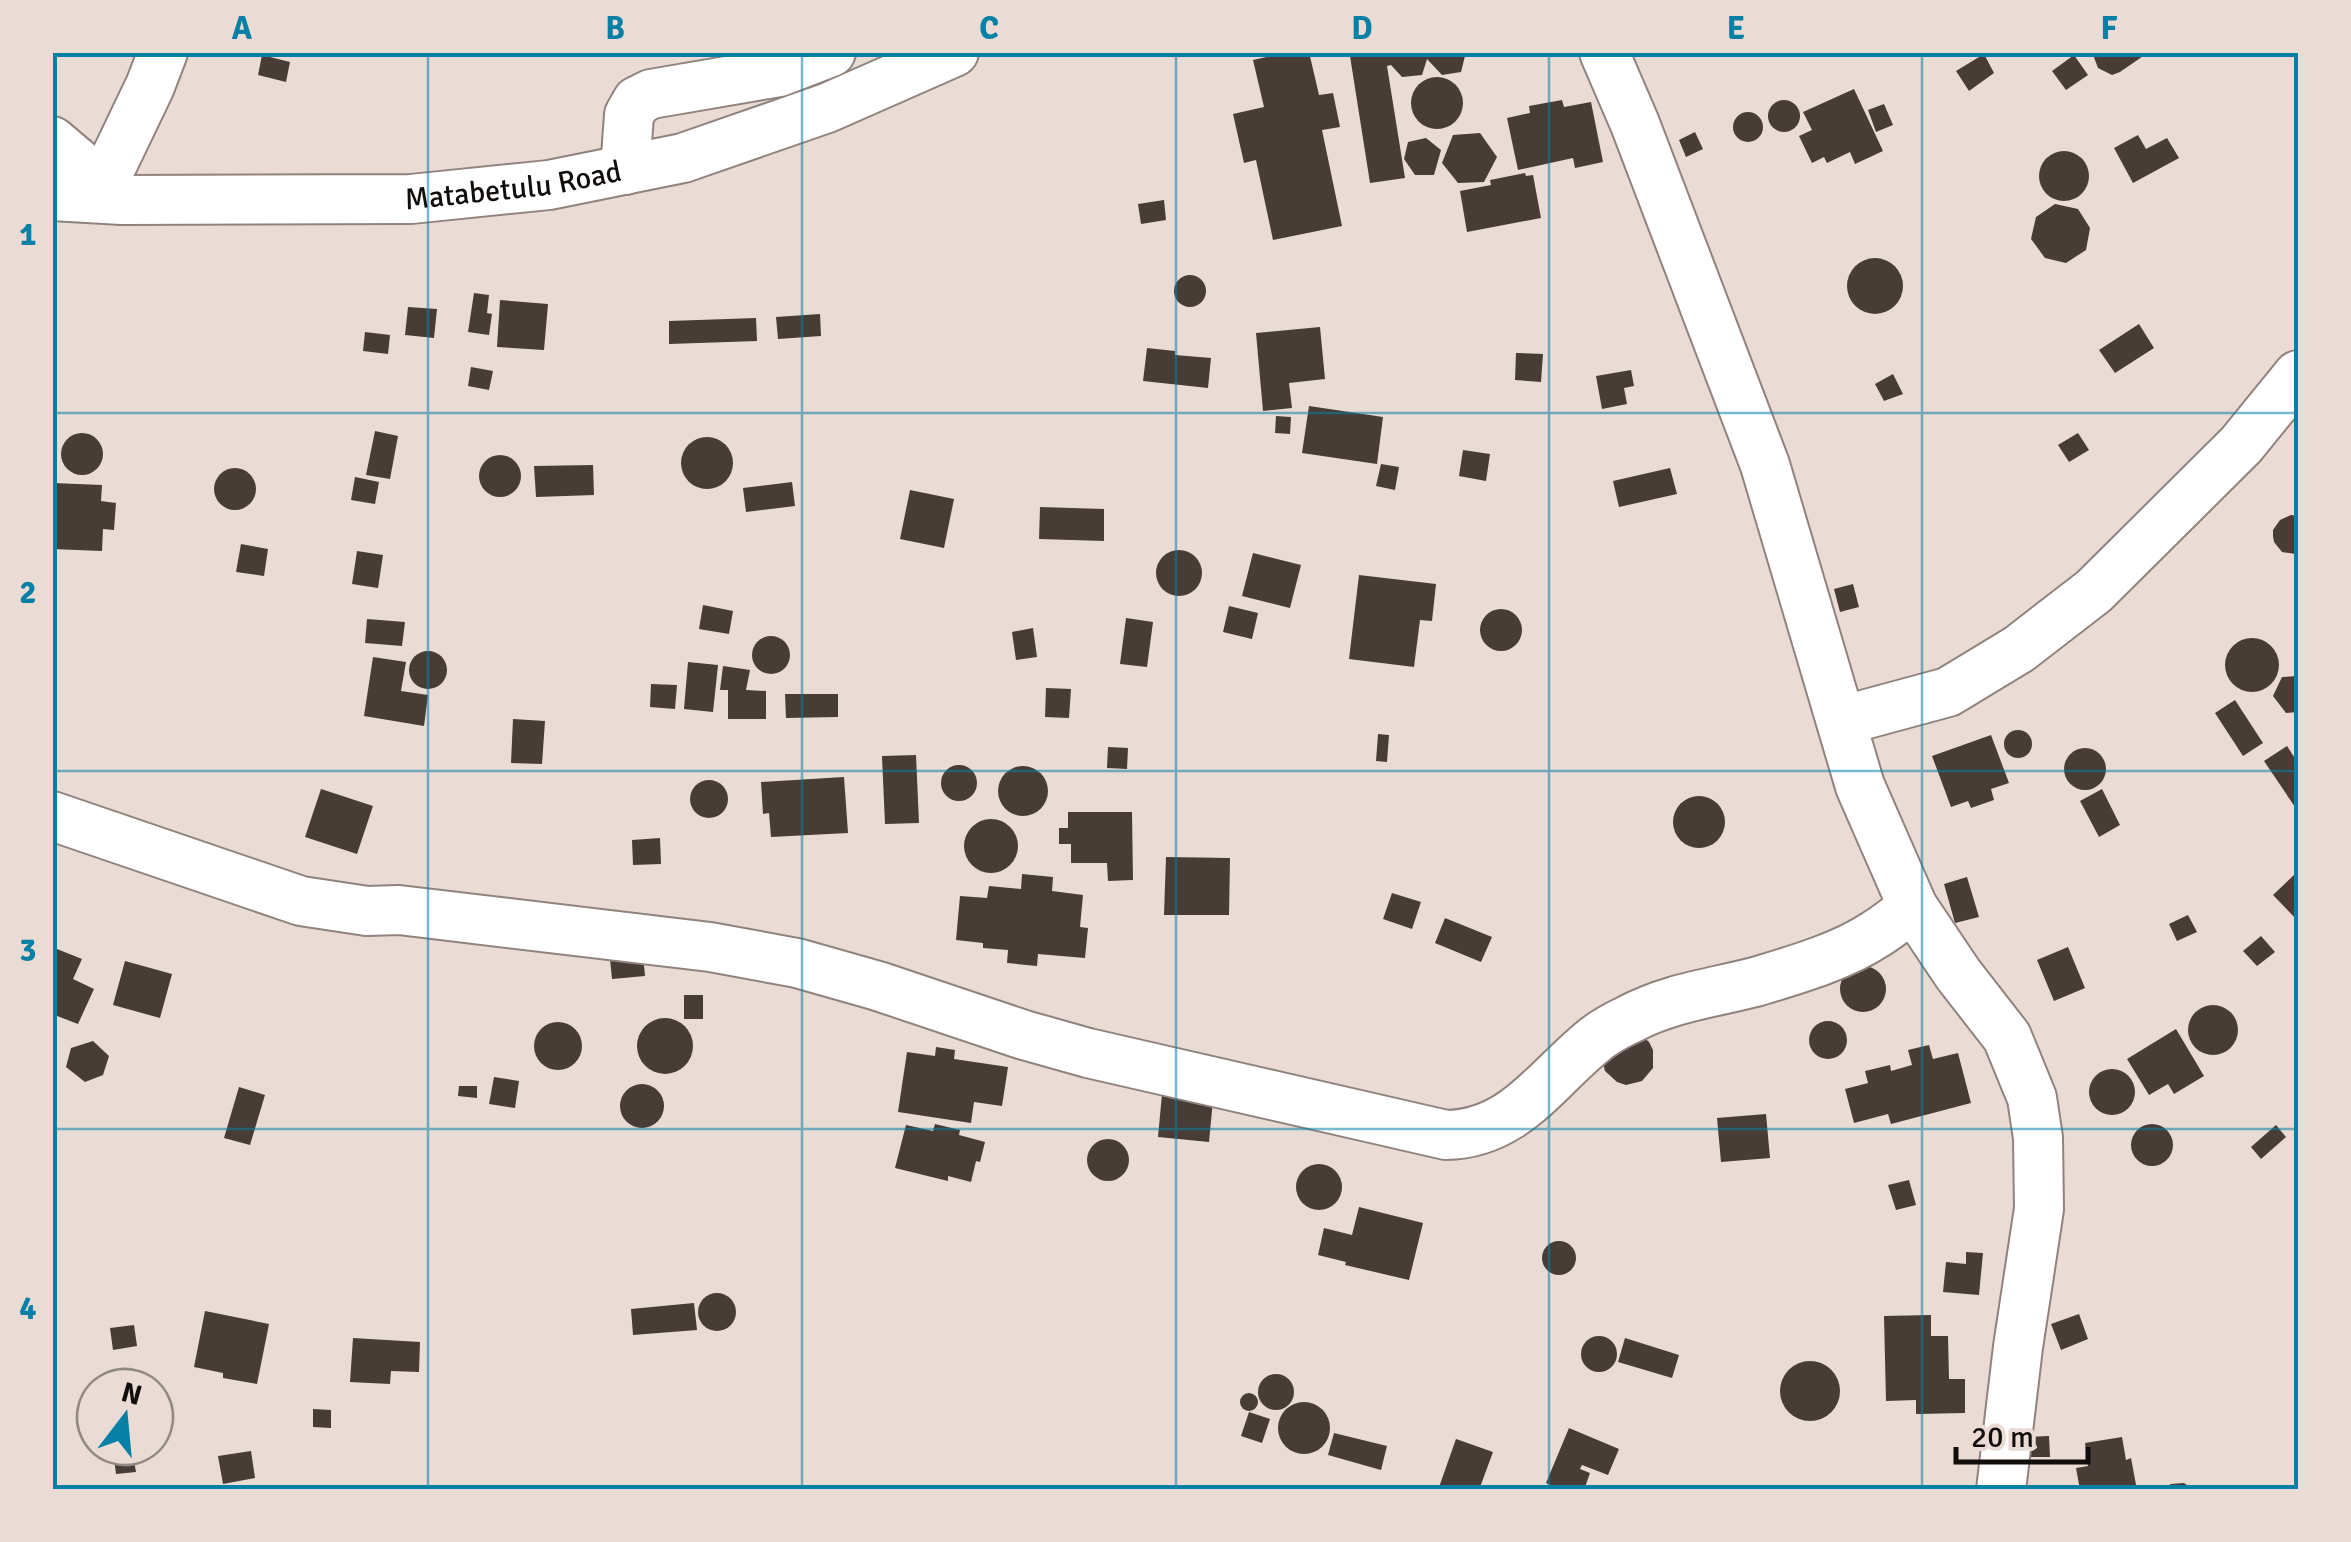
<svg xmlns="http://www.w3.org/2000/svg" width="2351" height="1542" font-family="Signika,sans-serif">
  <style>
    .building { fill: #473c36 }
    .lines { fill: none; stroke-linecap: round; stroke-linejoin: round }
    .street-casing { stroke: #90837d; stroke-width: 52 }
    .street { stroke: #fff; stroke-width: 48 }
    .grid { fill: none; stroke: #0780a6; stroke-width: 2.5; stroke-opacity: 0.55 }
    .labels { text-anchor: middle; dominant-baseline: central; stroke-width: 10; stroke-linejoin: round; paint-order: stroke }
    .street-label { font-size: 30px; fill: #110d0b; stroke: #eadcd5 }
    .neatline { fill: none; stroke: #0780a6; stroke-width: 4 }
    .grid-label { font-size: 32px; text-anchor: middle; font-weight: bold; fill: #0780a6 }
  </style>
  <rect width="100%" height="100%" fill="#eadcd5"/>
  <g class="building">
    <polygon points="1288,52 1309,52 1319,95 1333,93 1340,127 1322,130 1342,226 1273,240 1256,160 1244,163 1233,114 1264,107 1253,60"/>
    <polygon points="1365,52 1466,52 1461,72 1442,75 1427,59 1422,75 1402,77 1391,65 1387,66 1405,178 1370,183 1350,56"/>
    <polygon points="2092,52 2149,52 2120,72 2112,75 2098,68"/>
    <polygon points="1984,54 1994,73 1969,91 1956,71"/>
    <polygon points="262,55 290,62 286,82 258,75"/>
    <polygon points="2074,55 2088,75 2066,90 2052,71"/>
    <circle cx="1437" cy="103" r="26"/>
    <polygon points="1854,89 1883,151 1855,164 1850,152 1827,163 1824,157 1812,163 1799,136 1812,130 1803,112"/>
    <circle cx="1784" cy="116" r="16"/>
    <polygon points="1562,100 1564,107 1591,102 1603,162 1575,168 1573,158 1518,170 1507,118 1530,113 1529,106"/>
    <polygon points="1884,104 1893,125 1876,132 1868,110"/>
    <circle cx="1748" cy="127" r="15"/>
    <polygon points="1695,132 1703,149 1686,157 1679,140"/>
    <polygon points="1480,133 1497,157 1484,182 1458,183 1442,163 1453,135"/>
    <polygon points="2138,135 2146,149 2167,138 2179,158 2133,183 2114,148"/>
    <polygon points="1426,138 1441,150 1434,175 1415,175 1404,159 1408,142"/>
    <circle cx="2064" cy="176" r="25"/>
    <polygon points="1525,173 1526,176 1533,175 1541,218 1467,232 1460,191 1491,185 1490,180"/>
    <polygon points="1164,200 1166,220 1141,224 1138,204"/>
    <polygon points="2055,204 2078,209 2090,228 2086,250 2066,263 2045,258 2031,239 2036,217"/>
    <circle cx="1875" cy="286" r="28"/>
    <circle cx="1190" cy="291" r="16"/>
    <polygon points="474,293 489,295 487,313 492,314 489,335 468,332"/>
    <polygon points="500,300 548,304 544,350 497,347"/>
    <polygon points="408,307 437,309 434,338 405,335"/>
    <polygon points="820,314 821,336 778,339 776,317"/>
    <polygon points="756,318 757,341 669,344 669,321"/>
    <polygon points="2139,324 2154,348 2115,373 2099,350"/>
    <polygon points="1320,327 1325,379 1289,383 1292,408 1263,411 1256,333"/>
    <polygon points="365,332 390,335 388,354 363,351"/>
    <polygon points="1147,348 1175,351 1175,355 1211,358 1208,388 1143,381"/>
    <polygon points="1516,353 1543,354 1541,382 1515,380"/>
    <polygon points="471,367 493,371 489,390 468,386"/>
    <polygon points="1631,370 1634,386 1624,388 1627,404 1602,409 1596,376"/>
    <polygon points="1893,374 1903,394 1884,401 1875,384"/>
    <polygon points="1309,406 1383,417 1377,464 1302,453"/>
    <polygon points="1276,416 1291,417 1290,434 1275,433"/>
    <polygon points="375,431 398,436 390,479 366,475"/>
    <circle cx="82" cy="454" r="21"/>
    <polygon points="2078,433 2089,450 2069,462 2058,445"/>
    <circle cx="707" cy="463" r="26"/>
    <polygon points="1463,450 1490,454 1486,481 1459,476"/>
    <circle cx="500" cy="476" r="21"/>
    <polygon points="1381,464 1399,467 1395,490 1376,486"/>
    <polygon points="593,465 594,495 536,497 534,466"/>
    <circle cx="235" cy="489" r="21"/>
    <polygon points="1670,468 1677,494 1619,507 1613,481"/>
    <polygon points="355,477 379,482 375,504 351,500"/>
    <polygon points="792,482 795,506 746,512 743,488"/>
    <polygon points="53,483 102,485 101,501 116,503 114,530 103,529 102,551 52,549"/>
    <polygon points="910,490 954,499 944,548 900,539"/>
    <polygon points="1040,507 1104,509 1104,541 1039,539"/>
    <polygon points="2291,515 2298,516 2298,553 2295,554 2282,552 2274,542 2273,536 2273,530 2280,520"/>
    <polygon points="241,544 268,549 264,576 236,572"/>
    <circle cx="1179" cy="573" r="23"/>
    <polygon points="357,551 383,555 378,588 352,584"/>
    <polygon points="1253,553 1301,565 1290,608 1242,596"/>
    <polygon points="1359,575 1436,584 1432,621 1420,620 1414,667 1349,659"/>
    <polygon points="1853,584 1859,607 1840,612 1834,589"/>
    <polygon points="703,605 733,611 729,634 699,629"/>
    <polygon points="1229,606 1258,613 1252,639 1223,632"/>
    <circle cx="1501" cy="630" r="21"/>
    <polygon points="1126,618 1153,622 1147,667 1120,664"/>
    <polygon points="367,619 405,622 402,646 365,643"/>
    <polygon points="1033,628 1037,657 1016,660 1012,632"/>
    <circle cx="771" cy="655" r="19"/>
    <circle cx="2252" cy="665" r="27"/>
    <circle cx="428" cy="670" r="19"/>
    <polygon points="373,657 406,662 401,691 428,695 424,726 364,716"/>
    <polygon points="688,662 718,665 713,712 684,709"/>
    <polygon points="723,666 750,670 746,690 766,691 766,719 728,719 728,690 720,690"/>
    <polygon points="2298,676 2298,712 2286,713 2273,696 2282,677"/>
    <polygon points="651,684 677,685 675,709 650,707"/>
    <polygon points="1046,688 1071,689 1069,718 1045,717"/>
    <polygon points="785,694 838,694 838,717 786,718"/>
    <polygon points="2235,700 2263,743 2243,756 2215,713"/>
    <polygon points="513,719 545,721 542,764 511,763"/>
    <circle cx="2018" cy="744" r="14"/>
    <polygon points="1378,734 1389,735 1387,762 1376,761"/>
    <polygon points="1991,735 2009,783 1991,789 1994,800 1971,808 1968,801 1951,807 1932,756"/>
    <polygon points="2287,746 2298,763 2298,805 2295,807 2264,761"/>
    <polygon points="1108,747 1128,748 1127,769 1107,768"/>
    <circle cx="2085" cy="769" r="21"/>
    <polygon points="916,755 919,823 885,824 882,756"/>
    <circle cx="959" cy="783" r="18"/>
    <circle cx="1023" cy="791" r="25"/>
    <polygon points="844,777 848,833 771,837 769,813 763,814 761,782"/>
    <circle cx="709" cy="799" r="19"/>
    <polygon points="321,789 373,806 357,854 305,837"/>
    <polygon points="2102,789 2120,825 2099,837 2080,801"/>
    <circle cx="1699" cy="822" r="26"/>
    <polygon points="1068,812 1132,812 1133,880 1108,881 1107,863 1071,863 1071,844 1059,844 1059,828 1068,828"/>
    <circle cx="991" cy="846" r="27"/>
    <polygon points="660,838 661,864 633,865 632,840"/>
    <polygon points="1166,857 1230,858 1229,915 1164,915"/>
    <polygon points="1022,874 1053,877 1052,891 1083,895 1080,927 1088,928 1085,958 1038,954 1037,966 1007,963 1008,950 983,948 983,943 956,940 960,896 987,898 989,886 1021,889"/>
    <polygon points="2294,875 2298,880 2298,921 2273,895"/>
    <polygon points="1967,877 1979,917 1955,923 1944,884"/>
    <polygon points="1392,893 1421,902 1412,929 1383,919"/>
    <polygon points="2188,915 2197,932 2177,941 2169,924"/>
    <polygon points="1445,918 1492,937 1481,962 1435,943"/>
    <polygon points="2261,936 2275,952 2257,966 2243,951"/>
    <polygon points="642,944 645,976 612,979 609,948"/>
    <polygon points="52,947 82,959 73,979 94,989 78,1024 52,1014"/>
    <polygon points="2068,947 2085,988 2054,1001 2037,960"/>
    <polygon points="125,961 172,974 160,1018 113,1005"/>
    <circle cx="1863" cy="989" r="23"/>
    <rect x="684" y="995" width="19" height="24"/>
    <circle cx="2213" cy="1030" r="25"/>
    <circle cx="665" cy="1046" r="28"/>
    <circle cx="1828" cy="1040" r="19"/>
    <circle cx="558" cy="1046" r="24"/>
    <polygon points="2176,1029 2204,1076 2174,1094 2168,1084 2149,1095 2127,1059"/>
    <polygon points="1617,1035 1642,1036 1649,1042 1653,1050 1653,1068 1642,1081 1626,1085 1617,1082 1605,1071 1603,1063"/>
    <polygon points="93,1041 109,1056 103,1075 85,1082 66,1067 71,1048"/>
    <polygon points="1929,1045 1933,1059 1958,1053 1971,1103 1891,1124 1888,1114 1854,1123 1845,1089 1868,1083 1865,1071 1890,1065 1891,1071 1912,1065 1908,1050"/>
    <polygon points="936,1047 955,1050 954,1059 1008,1067 1002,1106 974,1102 971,1123 898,1112 907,1052 935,1056"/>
    <circle cx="2112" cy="1092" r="23"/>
    <polygon points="494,1077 519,1081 515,1108 489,1104"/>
    <circle cx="642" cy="1106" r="22"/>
    <polygon points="459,1086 477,1086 477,1098 458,1096"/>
    <polygon points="239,1087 265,1095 250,1145 224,1138"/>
    <polygon points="1162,1094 1213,1100 1209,1142 1158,1137"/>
    <polygon points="1766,1114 1770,1158 1721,1162 1717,1118"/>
    <circle cx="2152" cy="1145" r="21"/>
    <polygon points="935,1124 960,1130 959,1135 985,1142 980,1162 976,1161 971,1182 948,1176 948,1181 895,1168 906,1125 933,1131"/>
    <polygon points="2276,1125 2286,1137 2261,1159 2251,1147"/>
    <circle cx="1108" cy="1160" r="21"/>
    <circle cx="1319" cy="1187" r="23"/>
    <polygon points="1909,1180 1916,1205 1896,1210 1888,1185"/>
    <polygon points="1359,1207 1423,1223 1409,1280 1345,1265 1346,1262 1318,1255 1324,1228 1352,1235"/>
    <circle cx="1559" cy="1258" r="17"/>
    <polygon points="1966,1252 1983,1253 1979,1295 1943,1292 1946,1262 1966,1264"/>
    <circle cx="717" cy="1312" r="19"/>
    <polygon points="694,1303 697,1330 633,1335 631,1309"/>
    <polygon points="205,1311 269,1324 257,1384 223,1378 223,1373 194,1367"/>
    <polygon points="2079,1314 2088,1339 2061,1350 2051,1324"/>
    <polygon points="1931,1315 1931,1336 1948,1336 1949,1379 1965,1379 1965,1413 1916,1414 1916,1400 1886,1401 1884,1316"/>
    <polygon points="134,1325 137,1346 113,1350 110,1328"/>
    <circle cx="1599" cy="1354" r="18"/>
    <polygon points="353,1338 420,1342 419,1372 391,1371 390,1384 350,1382"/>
    <polygon points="1625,1338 1679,1355 1672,1378 1618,1362"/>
    <circle cx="1810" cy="1391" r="30"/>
    <circle cx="1276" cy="1392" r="18"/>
    <circle cx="1249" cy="1402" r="9"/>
    <circle cx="1304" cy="1428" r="26"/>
    <polygon points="313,1409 331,1410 331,1428 313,1427"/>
    <polygon points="1249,1412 1270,1419 1262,1443 1241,1436"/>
    <polygon points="1569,1428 1619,1449 1608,1475 1582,1465 1580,1469 1590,1473 1584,1490 1561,1490 1546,1483"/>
    <polygon points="1334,1433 1387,1446 1381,1470 1328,1455"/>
    <polygon points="2049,1436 2050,1457 2023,1457 2023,1437"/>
    <polygon points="2122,1437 2126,1460 2131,1458 2137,1490 2080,1490 2076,1468 2088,1466 2085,1443"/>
    <polygon points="1456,1439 1493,1452 1479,1490 1438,1490"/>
    <polygon points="251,1451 255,1478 223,1484 218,1456"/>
    <polygon points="133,1455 136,1472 116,1474 114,1458"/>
    <polygon points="2184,1483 2194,1490 2159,1490 2171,1484"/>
  </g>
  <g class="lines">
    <g class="street-casing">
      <g id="street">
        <polyline points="1604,52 1635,124 1765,465 1860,786 1913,907 1958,974 2007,1037 2032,1098 2038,1138 2039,1209 2018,1347 2001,1490"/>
        <polyline points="52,141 122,200"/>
        <polyline points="625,170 629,115 637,101 651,94 779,72 831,52"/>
        <polyline points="103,184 150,86 163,52"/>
        <path id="s1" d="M52,196L122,200L411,199L549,185L683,158L827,108L954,52"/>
        <polyline points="1841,721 1948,692 2019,649 2094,591 2241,445 2298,375"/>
        <path d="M52,816L301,901L367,911L399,910L710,947L797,963L878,986L1024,1035L1088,1053L1446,1135C1513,1134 1544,1082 1591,1043C1602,1033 1617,1025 1630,1019C1669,998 1712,993 1755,982C1795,970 1841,957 1876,934C1889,926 1901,916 1913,907"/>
      </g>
    </g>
    <use href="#street" class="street"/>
  </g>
  <path class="grid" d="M428,52V1490M802,52V1490M1176,52V1490M1549,52V1490M1922,52V1490M52,413H2298M52,771H2298M52,1129H2298"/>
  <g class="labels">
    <g class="street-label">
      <text stroke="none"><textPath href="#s1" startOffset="462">Matabetulu Road</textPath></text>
    </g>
  </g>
  <rect width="2351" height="1542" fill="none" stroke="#eadcd5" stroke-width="110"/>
  <g transform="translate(125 1417) rotate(16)"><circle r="48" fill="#eadcd5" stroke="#938984" stroke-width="2.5"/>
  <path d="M0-8L18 38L0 25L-18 38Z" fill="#0780a6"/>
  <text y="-15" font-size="28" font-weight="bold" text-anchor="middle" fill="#110d0b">N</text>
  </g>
  <path d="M1956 1447v15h132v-15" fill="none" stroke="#110d0b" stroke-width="5"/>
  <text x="1971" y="1447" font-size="30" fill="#110d0b" stroke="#eadcd5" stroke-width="8" paint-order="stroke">20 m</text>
  <rect x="55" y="55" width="2241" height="1432" class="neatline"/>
  <g class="grid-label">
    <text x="242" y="39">A</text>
    <text x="615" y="39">B</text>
    <text x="989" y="39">C</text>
    <text x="1362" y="39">D</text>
    <text x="1736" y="39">E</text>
    <text x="2109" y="39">F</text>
    <text x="28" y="245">1</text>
    <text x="28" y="603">2</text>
    <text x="28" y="961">3</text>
    <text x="28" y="1319">4</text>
  </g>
</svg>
